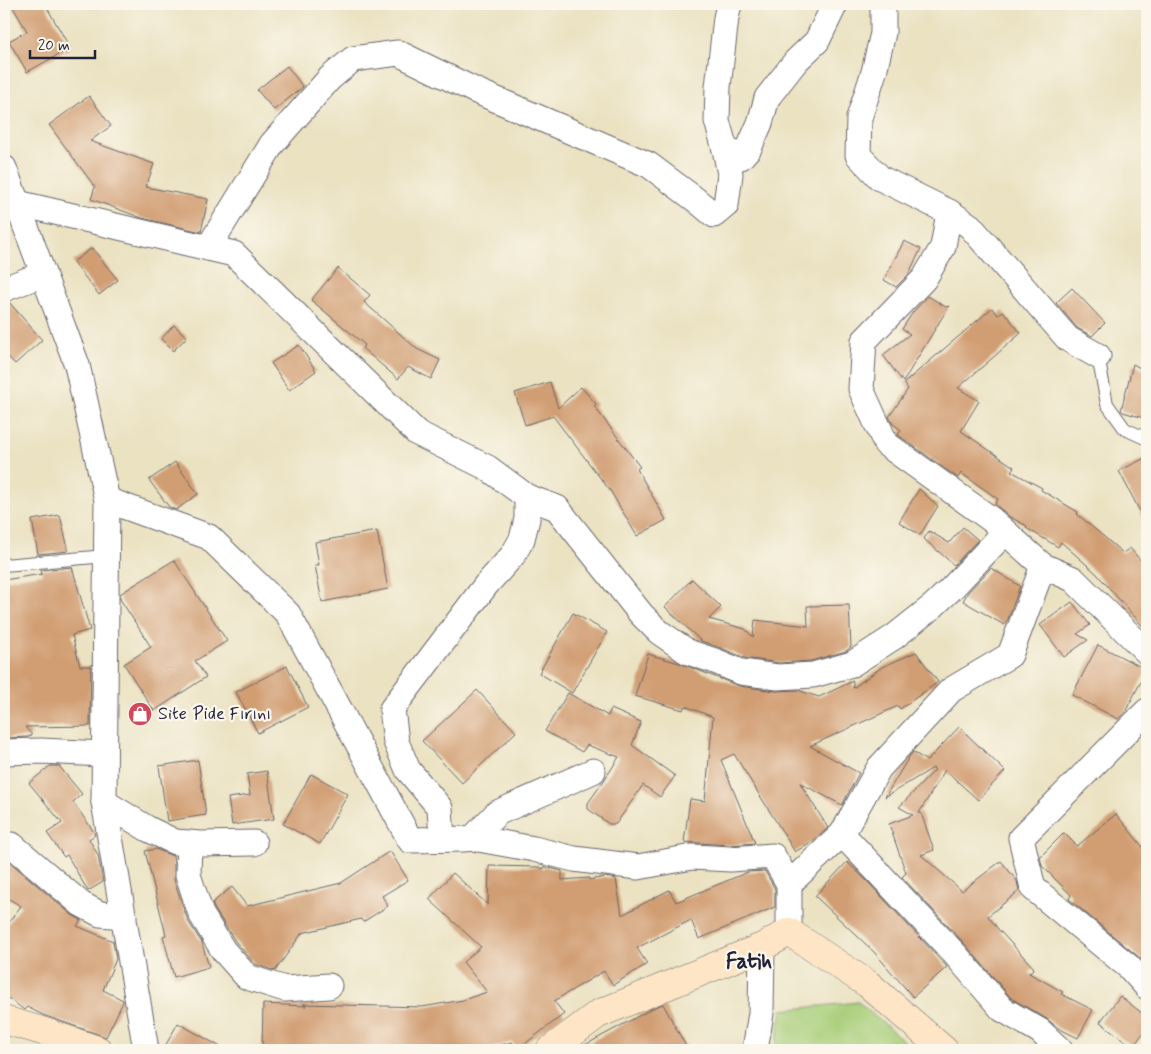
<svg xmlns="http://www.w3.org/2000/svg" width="1151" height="1054" font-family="Mynerve,sans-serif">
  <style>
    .green { fill: #a8ce79; stroke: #65785a }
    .building { fill: #d19e73 }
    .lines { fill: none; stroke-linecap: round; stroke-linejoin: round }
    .service-casing { stroke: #68656a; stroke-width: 14 }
    .minor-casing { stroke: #68656a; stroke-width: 27 }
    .secondary-casing { stroke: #68656a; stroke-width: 29 }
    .service { stroke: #fff; stroke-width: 12 }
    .minor { stroke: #fff; stroke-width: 25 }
    .secondary { stroke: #fde5c5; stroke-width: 28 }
    .labels { text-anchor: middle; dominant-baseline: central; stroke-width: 4.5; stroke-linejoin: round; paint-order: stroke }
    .poi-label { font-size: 18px; fill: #22223b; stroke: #fbf7ec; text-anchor: start }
    .district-label { font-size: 22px; font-weight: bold; fill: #22223b; stroke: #fbf7ec }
  </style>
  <rect width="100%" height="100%" fill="#fbf7ec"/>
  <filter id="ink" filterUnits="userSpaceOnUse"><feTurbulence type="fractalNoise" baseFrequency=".02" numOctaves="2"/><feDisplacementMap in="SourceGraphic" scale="10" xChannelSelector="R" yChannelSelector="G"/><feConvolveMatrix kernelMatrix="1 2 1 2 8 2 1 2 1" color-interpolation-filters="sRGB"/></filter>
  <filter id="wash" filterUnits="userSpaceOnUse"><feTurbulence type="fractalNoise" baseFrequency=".0096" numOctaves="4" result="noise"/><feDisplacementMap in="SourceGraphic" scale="20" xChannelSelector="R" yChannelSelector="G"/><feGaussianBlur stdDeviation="1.12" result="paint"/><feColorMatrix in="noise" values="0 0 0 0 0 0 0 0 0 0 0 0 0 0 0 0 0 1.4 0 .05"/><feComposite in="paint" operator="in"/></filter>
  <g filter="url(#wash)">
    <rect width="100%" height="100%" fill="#ebe2c2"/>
    <polygon class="green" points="858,1002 915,1050 775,1050 782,1010"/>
    <g id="blocks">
      <g class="building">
        <polygon points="11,4 45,4 70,48 27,72 9,41 27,31"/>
        <polygon points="287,66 303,87 274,110 257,90"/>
        <polygon points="89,96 111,126 90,141 154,164 146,187 208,199 201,232 142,218 91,199 95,187 49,125"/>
        <polygon points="904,241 921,249 908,275 896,287 884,280"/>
        <polygon points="92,248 118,280 99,295 73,262"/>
        <polygon points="338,268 370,295 364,302 417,349 440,360 431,379 408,367 398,379 362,348 365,345 311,300"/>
        <polygon points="1072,288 1105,323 1092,336 1077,328 1056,303"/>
        <polygon points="928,296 946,307 949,306 903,382 883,355 910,334 902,329 913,312"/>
        <polygon points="9,302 42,340 15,364 4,352 4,303"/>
        <polygon points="992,308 998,315 1003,311 1021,333 958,388 979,401 961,431 1014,467 1011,471 1042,488 1041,490 1078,512 1077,514 1123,553 1130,548 1147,568 1147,631 1096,573 1061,542 1058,547 1026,528 1027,526 1010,517 995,504 998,499 961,473 958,478 898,435 901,430 893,424 889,417 908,389 904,383"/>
        <polygon points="174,325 187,337 173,351 161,339"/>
        <polygon points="299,345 316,371 289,390 271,363"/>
        <polygon points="1133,364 1147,372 1147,419 1123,412 1121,410"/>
        <polygon points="550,382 558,408 581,387 596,404 594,406 640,467 637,469 666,520 637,536 611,492 553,416 525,425 515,393"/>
        <polygon points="1147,457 1147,525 1119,471"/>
        <polygon points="175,462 198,494 176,510 169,507 149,480"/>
        <polygon points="919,489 938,506 920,535 899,522"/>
        <polygon points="60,515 68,548 67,548 68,551 38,554 32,520"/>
        <polygon points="963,527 978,540 954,565 924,539 929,531 949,543"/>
        <polygon points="377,531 388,589 322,602 315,565 319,565 315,542"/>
        <polygon points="174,560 227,641 195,661 206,677 154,711 124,664 151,647 120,599 120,594"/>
        <polygon points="72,567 90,630 72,635 80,666 91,666 90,726 25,727 32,735 28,737 5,738 4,734 4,580 42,574 41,570"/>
        <polygon points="991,568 1020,586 1008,619 1004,625 963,601 968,592"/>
        <polygon points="692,579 721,607 709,619 745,629 753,637 755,620 808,626 807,606 849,605 851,647 846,651 811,661 779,663 745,658 721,648 701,641 665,607"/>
        <polygon points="1072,602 1090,625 1077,634 1088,640 1064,657 1040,625"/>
        <polygon points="573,613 607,632 572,693 539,673"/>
        <polygon points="1098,645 1147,670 1124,714 1118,719 1072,695"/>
        <polygon points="916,652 938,682 900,709 898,706 810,746 859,773 842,805 800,783 828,828 814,840 795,852 734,754 721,760 755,843 730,845 684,842 690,799 705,801 713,717 685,706 683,710 635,696 648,654 679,663 739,686 776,691 797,690 819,697 853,681 853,688 882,667"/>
        <polygon points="287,666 308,707 258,733 236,692"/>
        <polygon points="477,690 516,732 462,783 422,741"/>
        <polygon points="568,693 608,716 611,709 641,722 632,745 675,776 660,797 643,785 616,824 609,824 588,809 588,803 605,779 619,757 587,745 582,752 545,731"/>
        <polygon points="959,727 1005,771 978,800 945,770 919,813 921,813 934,850 921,855 962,891 1001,861 1017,881 1019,891 988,916 998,929 1034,968 1029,973 1063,992 1061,994 1093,1010 1078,1038 1058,1028 1047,1019 1011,998 964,943 902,877 906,873 889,824 913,815 899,807 935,770 933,768 885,797 909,757 913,752 927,761"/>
        <polygon points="198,760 206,815 167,821 159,766"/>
        <polygon points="50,766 59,766 82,794 73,802 94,832 95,835 89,839 98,855 103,882 88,891 67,855 64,857 47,833 62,823 29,783"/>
        <polygon points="267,771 274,819 232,825 228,798 250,795 247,774"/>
        <polygon points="311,774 348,794 320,844 283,824"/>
        <polygon points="1116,814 1147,852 1147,964 1069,899 1071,895 1042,866 1040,857 1064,833 1077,846"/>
        <polygon points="156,849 173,856 174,862 174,880 188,921 202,943 209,967 174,977 163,936 166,935 145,851"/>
        <polygon points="390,851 408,880 382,896 388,906 363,922 361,919 302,933 275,971 255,964 235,941 214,908 212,903 232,887 247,906 341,883"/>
        <polygon points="4,857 72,915 81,920 77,926 113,941 116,959 103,990 123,1000 123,1002 106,1037 43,1015 27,1007 24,1010 23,1009 4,995 4,929 21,906 4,896"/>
        <polygon points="847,862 867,881 947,967 913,997 874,952 815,896"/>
        <polygon points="489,866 539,867 543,869 544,867 546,867 562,871 562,880 589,878 589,880 605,877 616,879 622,915 669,890 676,902 748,872 765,871 775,889 775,907 699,939 691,920 637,948 647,964 613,985 604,971 554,1001 564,1014 518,1049 512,1042 484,1050 262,1050 263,1004 306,1006 303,1004 422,1007 463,1000 487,992 463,962 481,947 429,899 453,873 488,905"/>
        <polygon points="1120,996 1147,1017 1147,1028 1133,1047 1100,1022"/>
        <polygon points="663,1004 688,1050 576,1050 655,1007"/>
        <polygon points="178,1023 226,1050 163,1050"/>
      </g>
    </g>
  </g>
  <g filter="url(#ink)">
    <use href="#blocks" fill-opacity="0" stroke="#68656a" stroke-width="1"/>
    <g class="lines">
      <g class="service-casing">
        <g id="service">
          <polyline points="1098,356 1107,404 1125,429 1147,439"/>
          <polyline points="4,565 106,556"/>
        </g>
      </g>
      <g class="minor-casing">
        <g id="minor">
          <polyline points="729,4 726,18 718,87 717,121 725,149 741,157 749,148 760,123 767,98 796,61 817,41 835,4"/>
          <polyline points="883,4 883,33 874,72 859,118 858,155 880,178 949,212"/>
          <polyline points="4,168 77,365 107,500 104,802 146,1050"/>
          <polyline points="17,203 234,254 417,433 488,468 527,497 527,519 522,539 513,555 486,585 392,709 396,742 408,770 440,808 442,839"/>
          <polyline points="208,248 272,144 330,78 353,59 398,53 474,90 649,165 696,200 714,215 726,205 730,174 725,149"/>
          <polyline points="4,289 43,274"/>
          <polyline points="1098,356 1068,339 970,226 949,212 943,247 924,279 864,341 861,389 886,444 992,520 1043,566 1073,579 1147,652"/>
          <polyline points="527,497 557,508 641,614 659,632 688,652 715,661 741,672 778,677 813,675 852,664 894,637 933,606 951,589 1005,532"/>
          <polyline points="107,500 209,537 288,614 410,840 463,839 473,838 534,849 574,859 638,867 692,857 730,859 773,856 789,884 789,932"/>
          <polyline points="1147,711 1021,838 1033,888 1129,967 1147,987"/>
          <polyline points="4,752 41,751 104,754"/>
          <polyline points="104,802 148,829 175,842 201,844 254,843"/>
          <polyline points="842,834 954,953 1002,1009 1040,1031 1060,1050"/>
          <polyline points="473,838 497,813 593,771"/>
          <polyline points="189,843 188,875 201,914 223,950 247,977 285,989 329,986"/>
          <polyline points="12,845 81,904 100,914 124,916"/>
          <polyline points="789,884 842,834 879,768 951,690 1010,655 1043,566"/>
          <polyline points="755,1050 761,1013 762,947"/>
        </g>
      </g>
      <g class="secondary-casing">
        <g id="secondary">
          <polyline points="4,1020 39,1030 98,1050"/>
          <polyline points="550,1050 598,1014 762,947 789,932 868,984 944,1050"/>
        </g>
      </g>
      <use href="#service" class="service"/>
      <use href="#minor" class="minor"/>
      <use href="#secondary" class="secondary"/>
    </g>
  </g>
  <defs>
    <g id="shop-disc" transform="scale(1.25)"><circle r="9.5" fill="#d1495b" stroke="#fbf7ec"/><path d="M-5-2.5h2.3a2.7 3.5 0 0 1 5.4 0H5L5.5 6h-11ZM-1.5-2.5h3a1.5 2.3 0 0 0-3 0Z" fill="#fff"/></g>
  </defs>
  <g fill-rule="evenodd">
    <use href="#shop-disc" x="140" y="714"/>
  </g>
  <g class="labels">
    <g class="poi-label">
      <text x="158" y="714">Site Pide Fırını</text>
    </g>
    <g class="district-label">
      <text x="749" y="962">Fatih</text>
    </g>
  </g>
  <rect width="1151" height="1054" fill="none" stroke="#fbf7ec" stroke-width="20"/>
  <path d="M30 50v8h65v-8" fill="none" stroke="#22223b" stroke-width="2.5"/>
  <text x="38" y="50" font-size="15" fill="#22223b" stroke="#fbf7ec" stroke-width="4" paint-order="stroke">20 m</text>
</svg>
